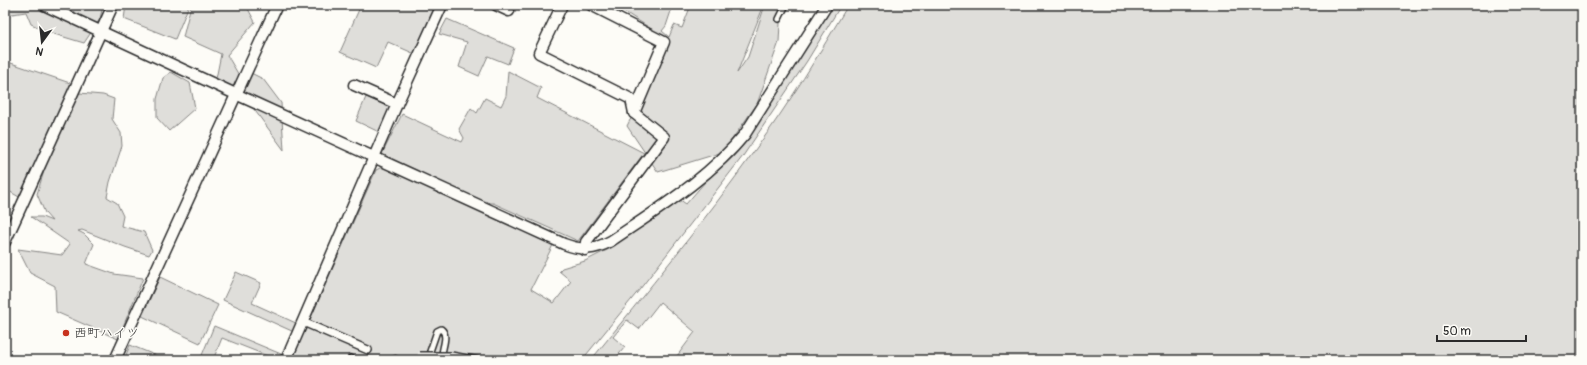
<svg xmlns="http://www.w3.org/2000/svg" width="1587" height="365" font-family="Pangolin,'Klee One',sans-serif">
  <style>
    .green { fill: #dfdeda; stroke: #858482 }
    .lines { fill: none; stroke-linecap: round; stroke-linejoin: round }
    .service-casing { stroke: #2b2b2b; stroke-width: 8 }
    .pedestrian-casing { stroke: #2b2b2b; stroke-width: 10 }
    .minor-casing { stroke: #2b2b2b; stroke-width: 13 }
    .service { stroke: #fdfcf7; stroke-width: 5 }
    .pedestrian { stroke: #fdfcf7; stroke-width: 7 }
    .minor { stroke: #fdfcf7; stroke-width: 10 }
    .service-bridge-casing { stroke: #2b2b2b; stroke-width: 8; stroke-linecap: butt }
    .service-bridge { stroke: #fdfcf7; stroke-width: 5 }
    .poi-dot { fill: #c8321e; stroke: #fdfcf7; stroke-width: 1.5 }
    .labels { text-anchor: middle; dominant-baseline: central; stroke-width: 3; stroke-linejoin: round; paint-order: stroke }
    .poi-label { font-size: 13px; fill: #2b2b2b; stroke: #fdfcf7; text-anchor: start }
  </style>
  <rect width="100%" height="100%" fill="#fdfcf7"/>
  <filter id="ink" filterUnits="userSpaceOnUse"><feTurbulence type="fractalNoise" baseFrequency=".025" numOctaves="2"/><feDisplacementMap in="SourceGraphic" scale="8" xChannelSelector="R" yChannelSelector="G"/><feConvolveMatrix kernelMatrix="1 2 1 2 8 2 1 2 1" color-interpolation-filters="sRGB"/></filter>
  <g filter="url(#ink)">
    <g class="green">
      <polygon points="5,5 103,5 100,19 84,43 54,34 31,24 26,12 5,15"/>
      <polygon points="126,5 189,5 175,39 124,19"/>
      <polygon points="191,5 246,5 255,22 227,55 240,77 233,88 216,79 221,54 183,37"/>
      <polygon points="361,5 437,5 415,54 388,42 376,68 340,52"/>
      <polygon points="605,5 662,5 671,11 666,26 662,31 669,37 674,25 682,28 691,5 764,5 737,73 748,57 765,5 781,5 779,42 757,104 723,152 658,172 627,126 630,120 641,109 654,79 661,56 656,32 628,14"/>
      <polygon points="833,5 841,5 807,61 743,156 640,289 582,360 290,360 307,323 312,315 376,170 382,167 424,185 419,171 382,154 402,114 462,142 464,138 459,129 471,108 477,113 485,98 501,106 506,96 508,71 541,88 537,98 644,153 578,241 493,203 464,203 553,245 531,289 554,303 571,281 559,271 562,268 585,261 611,248 679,199 686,204 705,182 733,157 744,144"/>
      <path d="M848,5H1582V360H674L695,332L660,302L639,329L627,320L613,337L625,347L614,360H591C647,291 704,222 755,150C789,104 819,54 848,5Z"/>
      <polygon points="447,19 514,48 508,64 488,56 479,76 459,67 467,42 439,34"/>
      <polygon points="5,61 73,84 21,198 5,189"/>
      <polygon points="171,72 190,83 195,108 169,131 157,118 157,99 163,78"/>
      <polygon points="251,73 263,79 281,103 284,150 242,93"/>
      <polygon points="79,93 103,95 114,99 112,119 121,133 122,146 110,182 107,197 117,203 123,216 121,226 144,232 152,250 149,255 125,247 82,230 78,231 84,234 94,244 86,264 114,274 143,278 118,339 56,312 55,286 30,273 18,249 62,255 70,244 31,217 42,217 52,221 45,213 37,194 48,158"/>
      <polygon points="366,97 390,107 379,132 356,121"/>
      <polygon points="236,272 261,283 252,303 298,324 294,332 223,300"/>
      <polygon points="160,277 218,305 200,343 142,316"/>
      <polygon points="214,326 281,354 278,360 222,338 213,360 200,360"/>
      <polygon points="130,345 167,360 124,360"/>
    </g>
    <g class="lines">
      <g class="service-casing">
        <g id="service">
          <polyline points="779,19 786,5"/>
          <polyline points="451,355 479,360"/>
          <polyline points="350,360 351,358"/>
          <polyline points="393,360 395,359"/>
          <path d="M427,360L437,331L441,329C450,336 440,350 442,360"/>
        </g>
      </g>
      <g class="pedestrian-casing">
        <polyline id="pedestrian" points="303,322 368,350"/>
      </g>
      <g class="minor-casing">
        <g id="minor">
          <path d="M44,5L229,91L564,244C582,251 594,250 611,241C658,209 708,179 745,134L827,5"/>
          <polyline points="496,5 509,11"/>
          <polyline points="562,5 539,53 631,99 634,113 664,137 586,242 585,250"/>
          <polyline points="591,5 664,42 634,113"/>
          <polyline points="354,85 397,104"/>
          <polyline points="5,242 113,5"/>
          <polyline points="115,360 277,5"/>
          <polyline points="286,360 397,104 442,5"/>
        </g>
      </g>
      <use href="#service" class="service"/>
      <use href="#pedestrian" class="pedestrian"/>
      <use href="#minor" class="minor"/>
      <g class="service-bridge-casing">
        <polyline id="service-bridge" points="420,355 451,355"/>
      </g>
      <use href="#service-bridge" class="service-bridge"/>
    </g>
  </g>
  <circle class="poi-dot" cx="66" cy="333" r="4"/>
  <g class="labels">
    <g class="poi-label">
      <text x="74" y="333">西町ハイツ</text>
    </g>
  </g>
  <rect width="1587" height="365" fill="none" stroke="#fdfcf7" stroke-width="20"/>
  <rect x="10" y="10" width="1567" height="345" fill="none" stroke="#2b2b2b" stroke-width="1.5" filter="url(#ink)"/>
  <g transform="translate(42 42) rotate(195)" stroke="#fdfcf7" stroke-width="3" paint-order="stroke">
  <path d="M0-3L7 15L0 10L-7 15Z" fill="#2b2b2b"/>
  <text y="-6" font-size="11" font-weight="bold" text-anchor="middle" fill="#2b2b2b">N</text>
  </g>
  <path d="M1437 335v6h89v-6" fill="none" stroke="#2b2b2b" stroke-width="2"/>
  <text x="1443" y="335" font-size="12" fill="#2b2b2b" stroke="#fdfcf7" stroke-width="3" paint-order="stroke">50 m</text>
</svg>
